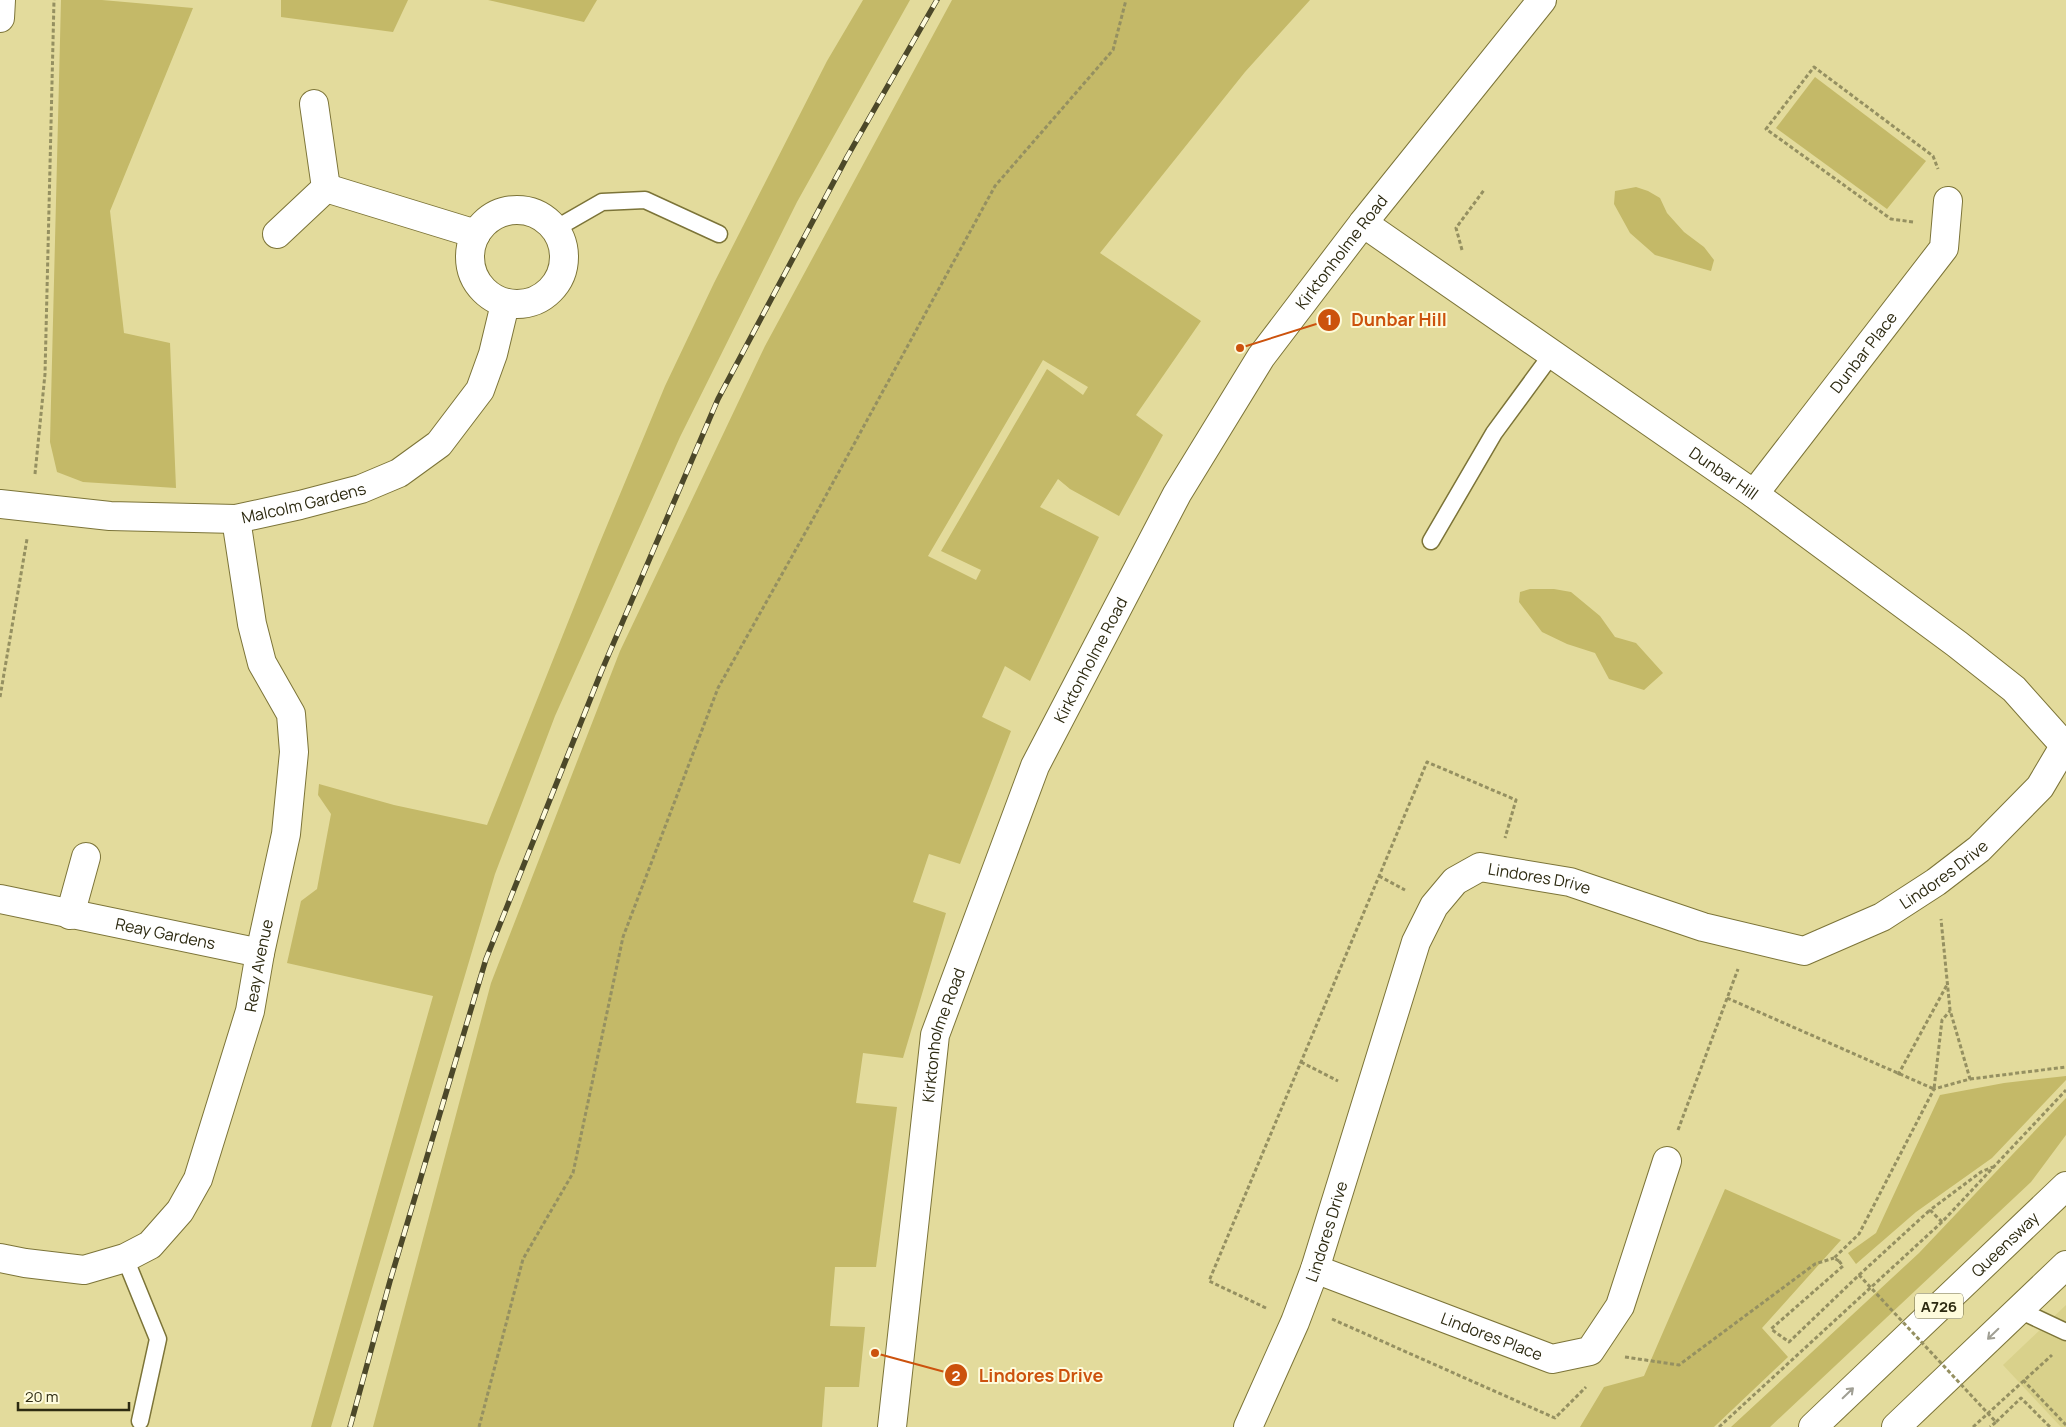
<svg xmlns="http://www.w3.org/2000/svg" width="2066" height="1427" font-family="Manrope,sans-serif">
  <style>
    .built { fill: #d9d18b }
    .green { fill: #c4b968; fill-rule: evenodd }
    .lines { fill: none; stroke-linecap: round; stroke-linejoin: round }
    .service-casing { stroke: #7c7438; stroke-width: 19 }
    .minor-casing { stroke: #7c7438; stroke-width: 30 }
    .tertiary-casing { stroke: #7c7438; stroke-width: 30 }
    .secondary-casing { stroke: #7c7438; stroke-width: 30 }
    .trunk-casing { stroke: #7c7438; stroke-width: 30 }
    .path { stroke: #959061; stroke-width: 3; stroke-dasharray: 4 2.5; stroke-linecap: butt }
    .service { stroke: #fff; stroke-width: 16 }
    .minor { stroke: #fff; stroke-width: 28 }
    .tertiary { stroke: #fff; stroke-width: 28 }
    .secondary { stroke: #fff; stroke-width: 28 }
    .trunk { stroke: #fff; stroke-width: 28 }
    .rail-casing { stroke: #4c4829; stroke-width: 5.5 }
    .rail { stroke: #fefbdc; stroke-width: 4; stroke-dasharray: 11; stroke-linecap: butt }
    .path-bridge { stroke: #959061; stroke-width: 3; stroke-dasharray: 4 2.5; stroke-linecap: butt }
    .oneway { stroke: #a09f94 }
    .labels { text-anchor: middle; dominant-baseline: central; stroke-width: 4; stroke-linejoin: round; paint-order: stroke }
    .shield { fill: #fefbdc; stroke: #6c694e; stroke-width: 1 }
    .shield-label { font-size: 15px; font-weight: bold; fill: #2d2a11 }
    .street-label { font-size: 16px; fill: #2d2a11; stroke: #fefbdc }
    .leader { fill: none; stroke: #cc520d; stroke-width: 2 }
    .callout-dot { fill: #cc520d; stroke: #fefbdc; stroke-width: 2 }
    .mark-label { font-size: 15px; text-anchor: middle; font-weight: bold; fill: #fff }
    .callout-label { font-size: 18px; text-anchor: middle; font-weight: bold; fill: #cc520d; stroke: #fefbdc; stroke-width: 4; stroke-linejoin: round; paint-order: stroke }
  </style>
  <rect width="100%" height="100%" fill="#e3db9c"/>
  <polygon class="built" points="2066,1305 2066,1427 2061,1427 2003,1365"/>
  <g class="green">
    <polygon points="61,0 102,0 193,8 110,211 124,333 170,343 176,488 83,482 57,472 50,442"/>
    <polygon points="281,0 408,0 393,32 281,17"/>
    <polygon points="488,0 597,0 584,22"/>
    <polygon points="863,0 910,0 797,202 680,437 555,716 495,874 331,1427 311,1427 433,996 287,963 301,901 317,889 331,814 318,795 319,784 394,805 487,825 598,547 665,386 714,283 827,61"/>
    <path d="M952,0H1310L1245,72L1100,253L1201,321L1136,415L1163,435L1119,516L1070,489L1058,479L1040,507L1099,537L1030,681L1005,666L982,717L1011,731L960,864L929,854L913,902L946,913L903,1058L863,1053L856,1103L897,1107L876,1267H835L830,1326L865,1327L859,1387H825L822,1427H373L491,983L620,651L765,346ZM1043,360L1088,387L1083,395L1047,369L941,551L981,570L976,580L928,556Z"/>
    <polygon points="1815,77 1926,161 1887,209 1776,128"/>
    <polygon points="1636,187 1648,191 1660,198 1667,213 1684,232 1704,247 1714,260 1711,271 1655,255 1630,233 1614,204 1615,191"/>
    <polygon points="1530,589 1554,589 1571,592 1600,616 1615,637 1636,643 1663,673 1644,690 1609,679 1595,653 1567,644 1542,632 1519,602 1520,592"/>
    <polygon points="2066,1076 2066,1080 1992,1158 1916,1212 1856,1264 1848,1253 1876,1233 1940,1095 2004,1083"/>
    <polygon points="2066,1098 2066,1135 2031,1182 1770,1427 1731,1427 1919,1253"/>
    <polygon points="1725,1189 1841,1240 1762,1328 1788,1357 1714,1427 1580,1427 1604,1387 1644,1376"/>
  </g>
  <g class="lines">
    <g class="service-casing">
      <g id="service">
        <polyline points="555,229 602,202 645,200 719,234"/>
        <polyline points="1431,541 1494,433 1552,354"/>
        <polyline points="125,1258 158,1339 140,1421"/>
        <polyline points="2019,1310 2066,1332"/>
      </g>
    </g>
    <g class="minor-casing">
      <g id="minor">
        <polyline points="326,188 476,234"/>
        <circle cx="517" cy="257" r="47"/>
        <path id="s1" d="M1363,223L1754,494L1957,644L2014,689L2064,745"/>
        <polyline points="277,234 326,188 314,104"/>
        <path id="s2" d="M1754,494L1944,248L1948,201"/>
        <path id="s3" d="M0,504L110,516L236,519L300,505L361,489L399,473L439,444L480,390L493,354L505,304"/>
        <path id="s4" d="M0,899L260,953"/>
        <polyline points="70,915 86,857"/>
        <path id="s5" d="M0,1258L25,1263L84,1270L125,1258L150,1245L180,1211L198,1179L250,1011L260,953L286,834L294,752L291,714L262,663L252,624L236,519"/>
        <path id="s6" d="M1315,1269L1552,1359L1590,1351L1620,1306L1667,1161"/>
        <path id="s7" d="M1248,1427L1295,1322L1315,1269L1416,942L1434,906L1455,881L1480,867L1570,882L1703,927L1804,951L1882,917L1936,882L1979,849L2040,787L2066,743"/>
      </g>
    </g>
    <g class="tertiary-casing">
      <g id="tertiary">
        <path id="s8" d="M892,1427L935,1035L1035,766L1177,494L1261,357L1363,223L1542,0"/>
      </g>
    </g>
    <g class="secondary-casing">
      <polyline id="secondary" points="0,18 1,0"/>
    </g>
    <g class="trunk-casing">
      <g id="trunk">
        <path id="s9" d="M1813,1427L2066,1186"/>
        <polyline points="1896,1427 2066,1265"/>
      </g>
    </g>
    <g class="path">
      <polyline points="1913,222 1891,219 1766,129 1814,67 1933,156 1938,169"/>
      <polyline points="1462,250 1456,228 1484,190"/>
      <polyline points="35,474 45,374 54,0"/>
      <polyline points="0,697 27,539"/>
      <polyline points="1379,876 1405,890"/>
      <polyline points="1727,998 1934,1089 1942,1020 1950,1011"/>
      <polyline points="1301,1062 1338,1081"/>
      <polyline points="1898,1075 1948,983"/>
      <polyline points="1970,1079 2066,1067"/>
      <polyline points="1678,1130 1738,969"/>
      <polyline points="1942,1222 1930,1210 1981,1172 1993,1167"/>
      <polyline points="1839,1261 1834,1258 1859,1234 1934,1089 1970,1079 1950,1010 1941,919"/>
      <polyline points="1859,1275 1930,1210"/>
      <polyline points="1266,1308 1209,1281 1427,762 1516,800 1505,838"/>
      <polyline points="1332,1319 1555,1418 1586,1387"/>
      <polyline points="1625,1357 1679,1365 1815,1264 1834,1258"/>
      <polyline points="2023,1380 2066,1425"/>
      <polyline points="1996,1422 2021,1398 2050,1427"/>
      <polyline points="479,1427 523,1259 573,1173 623,937 718,688 818,510 995,186 1113,50 1126,0"/>
      <polyline points="1719,1427 1942,1222 2066,1090"/>
      <polyline points="1973,1427 2052,1355"/>
    </g>
    <use href="#service" class="service"/>
    <use href="#minor" class="minor"/>
    <use href="#tertiary" class="tertiary"/>
    <use href="#secondary" class="secondary"/>
    <use href="#trunk" class="trunk"/>
    <g class="rail-casing">
      <polyline id="rail" points="350,1427 390,1281 486,959 602,670 718,399 847,157 937,0"/>
    </g>
    <use href="#rail" class="rail"/>
    <polyline class="path-bridge" points="1839,1261 1843,1266 1771,1329 1789,1342 1859,1275 1996,1422 1990,1427"/>
  </g>
  <defs><path id="oneway-shaft" d="M-6 0H5M1.5-3L5.5 0L1.5 3" fill="none" stroke-width="1.6" stroke-linecap="round" stroke-linejoin="round" transform="scale(1.25)"/></defs>
  <g class="oneway">
    <use href="#oneway-shaft" transform="translate(1993 1334) rotate(136)"/>
    <use href="#oneway-shaft" transform="translate(1848 1393) rotate(-44)"/>
  </g>
  <g class="labels">
    <rect class="shield" x="1915" y="1293.5" width="48" height="25" rx="4"/>
    <g class="shield-label">
      <text x="1939" y="1306">A726</text>
    </g>
    <g class="street-label">
      <text stroke="none"><textPath href="#s8" startOffset="1281">Kirktonholme Road</textPath></text>
      <text stroke="none"><textPath href="#s2" startOffset="179">Dunbar Place</textPath></text>
      <text stroke="none"><textPath href="#s1" startOffset="439">Dunbar Hill</textPath></text>
      <text stroke="none"><textPath href="#s3" startOffset="306">Malcolm Gardens</textPath></text>
      <text stroke="none"><textPath href="#s8" startOffset="801">Kirktonholme Road</textPath></text>
      <text stroke="none"><textPath href="#s7" startOffset="1111">Lindores Drive</textPath></text>
      <text stroke="none"><textPath href="#s7" startOffset="676">Lindores Drive</textPath></text>
      <text stroke="none"><textPath href="#s4" startOffset="169">Reay Gardens</textPath></text>
      <text stroke="none"><textPath href="#s5" startOffset="460">Reay Avenue</textPath></text>
      <text stroke="none"><textPath href="#s8" startOffset="396">Kirktonholme Road</textPath></text>
      <text stroke="none"><textPath href="#s7" startOffset="211">Lindores Drive</textPath></text>
      <text stroke="none"><textPath href="#s9" startOffset="265">Queensway</textPath></text>
      <text stroke="none"><textPath href="#s6" startOffset="189">Lindores Place</textPath></text>
    </g>
  </g>
  <path class="leader" d="M1240 348L1329 320M875 1353L956 1375"/>
  <g class="callout-dot">
    <circle cx="1240" cy="348" r="5"/>
    <circle cx="875" cy="1353" r="5"/>
    <circle cx="1329" cy="320" r="12"/>
    <circle cx="956" cy="1375" r="12"/>
  </g>
  <g class="mark-label">
    <text x="1329" y="325">1</text>
    <text x="956" y="1381">2</text>
  </g>
  <g class="callout-label">
    <text x="1399" y="326">Dunbar Hill</text>
    <text x="1041" y="1382">Lindores Drive</text>
  </g>
  <path d="M18 1402v8h111v-8" fill="none" stroke="#2d2a11" stroke-width="2.5"/>
  <text x="25" y="1402" font-size="15" fill="#2d2a11" stroke="#fefbdc" stroke-width="4" paint-order="stroke">20 m</text>
</svg>
